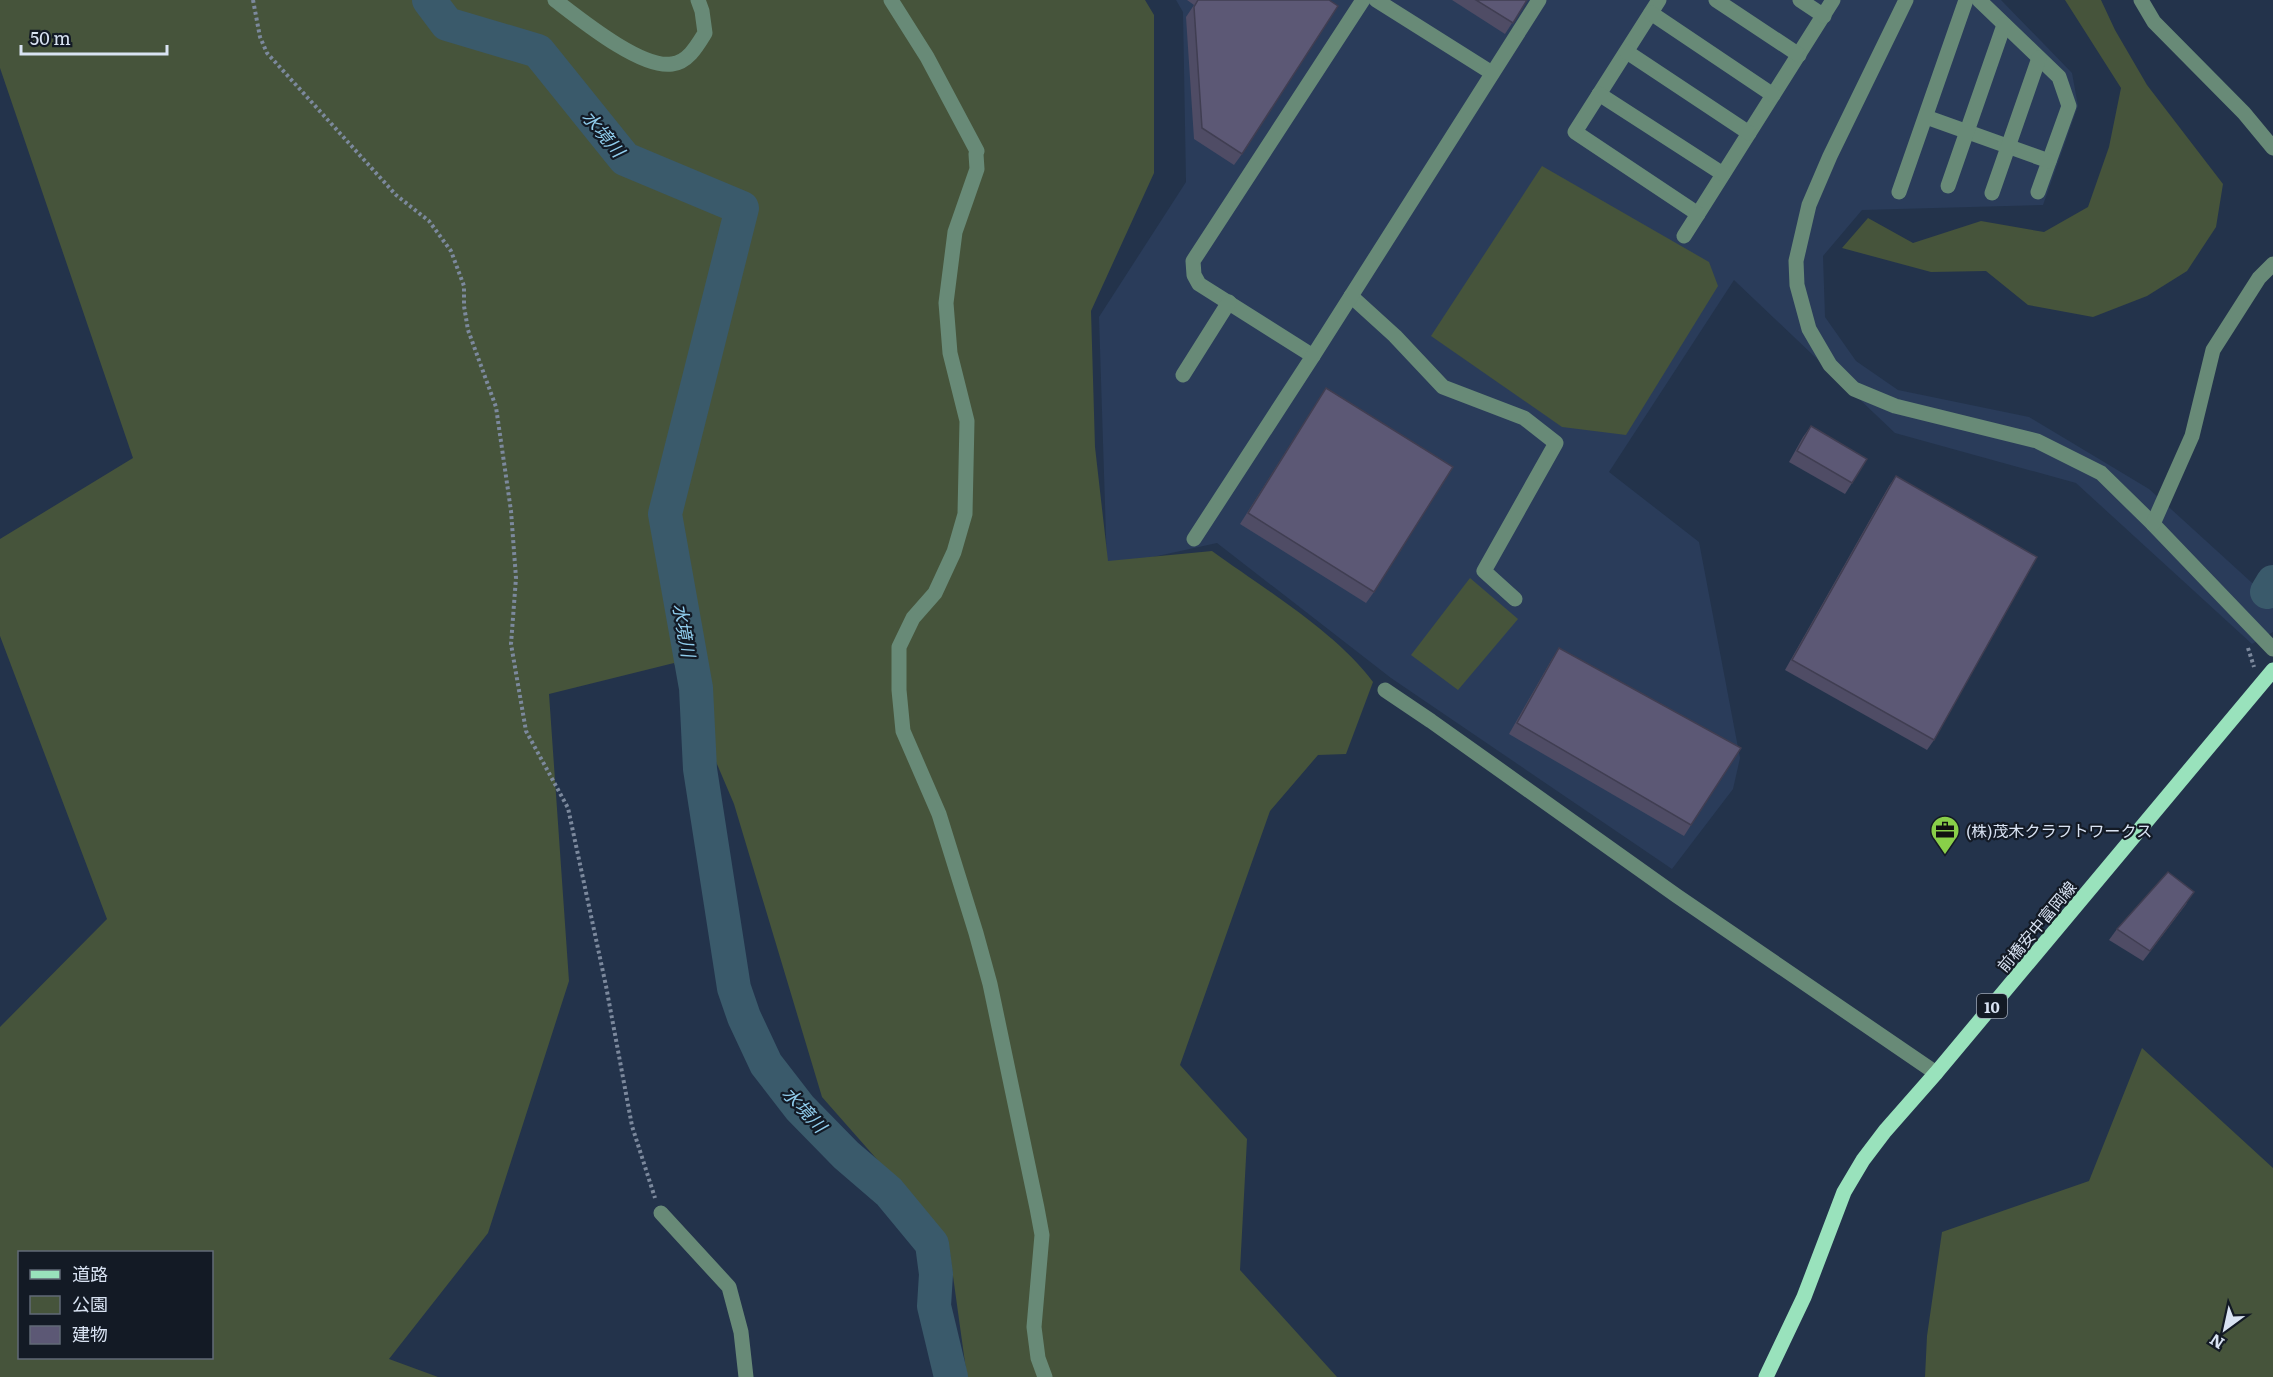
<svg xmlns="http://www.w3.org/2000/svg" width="2273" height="1377" font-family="Literata,'Noto Sans JP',serif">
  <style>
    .built { fill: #2a3c5a }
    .green { fill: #46543b; fill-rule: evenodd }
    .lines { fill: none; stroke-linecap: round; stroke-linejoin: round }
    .river { stroke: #3a5a6b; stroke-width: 34 }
    .path { stroke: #7c899d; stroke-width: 4; stroke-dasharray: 3 3; stroke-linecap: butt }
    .minor { stroke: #688a77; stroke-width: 15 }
    .major { stroke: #99e2bc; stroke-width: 15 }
    .wall { fill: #4f4c65 }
    .building { fill: #5c5875; stroke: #403e52; stroke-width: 1.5 }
    .labels { text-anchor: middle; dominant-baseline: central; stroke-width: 4.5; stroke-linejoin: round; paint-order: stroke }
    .shield { fill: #131a25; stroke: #9ea7b5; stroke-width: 1.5 }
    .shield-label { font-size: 15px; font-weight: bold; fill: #d9e3f3 }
    .poi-label { font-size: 16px; fill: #d9e3f3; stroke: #131a25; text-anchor: start }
    .street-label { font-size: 16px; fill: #d9e3f3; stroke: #131a25 }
    .water-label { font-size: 18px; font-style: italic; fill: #90cded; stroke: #131a25 }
  </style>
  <rect width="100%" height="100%" fill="#23334b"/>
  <polygon class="built" points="1176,0 2001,0 2072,73 2078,106 2043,205 1862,210 1823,256 1825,317 1856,361 1898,390 2029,417 2149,489 2273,602 2273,632 2252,644 2076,483 1895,433 1734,280 1609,472 1699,542 1740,758 1733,789 1672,869 1391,678 1217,543 1107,567 1099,317 1186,182 1183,12"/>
  <g class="green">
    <path d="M0,0H1145L1154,15V173L1091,311L1095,447L1108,561L1212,551C1263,588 1336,632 1373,682L1346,754L1318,755L1270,811L1180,1065L1247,1139L1240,1270L1337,1377H967L948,1240L822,1097L734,804L674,663L549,694L569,981L488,1233L389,1359L438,1377H0V1027L107,919L0,636V539L133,458L0,68ZM20,1252H212V1358H20Z"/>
    <polygon points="2065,0 2101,0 2115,30 2147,85 2223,184 2216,227 2187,271 2147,296 2093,317 2028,305 1986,271 1931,272 1842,248 1868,218 1913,243 1981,221 2044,232 2088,207 2109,147 2121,88"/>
    <polygon points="1542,166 1709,262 1718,286 1626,435 1562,427 1431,336"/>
    <polygon points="1470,578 1518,619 1458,690 1411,655"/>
    <polygon points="2142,1048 2273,1168 2273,1377 1925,1377 1927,1336 1942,1232 2089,1181"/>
  </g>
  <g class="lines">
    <g class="river">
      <polyline points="429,0 447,24 538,51 625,159 742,208 665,514 696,688 700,769 734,988 744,1017 766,1064 800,1108 846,1155 889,1192 932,1244 936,1274 934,1306 951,1377"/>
      <polyline points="2267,592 2273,582"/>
    </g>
    <g class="path">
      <polyline points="253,0 260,37 267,53 396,195 429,221 451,251 464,286 464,306 468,330 496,407 511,511 516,578 511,644 526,731 568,808 606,986 632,1126 655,1198"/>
      <polyline points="2248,648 2254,667"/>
    </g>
    <g class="minor">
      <path d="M555,0C580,19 641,69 672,64C688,62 697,46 705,33L702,11L698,0"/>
      <polyline points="891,0 927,57 977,151 976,154 977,169 955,232 946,303 950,353 967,421 965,514 954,552 935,593 913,618 899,647 899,690 903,731 939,814 976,933 990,984 1037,1208 1042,1235 1034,1327 1038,1358 1045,1377"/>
      <polyline points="1376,0 1492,73"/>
      <polyline points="1659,0 1575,132 1698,214 1833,0"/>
      <polyline points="1716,0 1799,55"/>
      <polyline points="1800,0 1824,16"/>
      <polyline points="1906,0 1830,156 1809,205 1796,261 1797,285 1809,329 1830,365 1854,389 1895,406 2037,441 2101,473 2153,524 2273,649"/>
      <polyline points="1979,0 2059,77 2069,106 2038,192"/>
      <polyline points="2141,0 2154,22 2244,113 2273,148"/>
      <polyline points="1651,13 1773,95"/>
      <polyline points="1627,52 1749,133"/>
      <polyline points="1599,94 1723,174"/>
      <polyline points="1926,117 2049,161"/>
      <polyline points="1948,186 2004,25"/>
      <polyline points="1899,192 1966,0"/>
      <polyline points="1992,193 2039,58"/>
      <polyline points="1684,236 1698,214"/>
      <polyline points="1351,296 1395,336 1443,387 1524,418 1556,443 1484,571 1515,599"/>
      <polyline points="1313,356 1199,284 1194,275 1193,261 1363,0"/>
      <polyline points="1183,375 1229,302"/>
      <polyline points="2153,524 2192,436 2213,350 2259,278 2273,264"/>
      <polyline points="1194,539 1313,356 1539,0"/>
      <polyline points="1385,690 1431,721 1677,896 1936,1073"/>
      <polyline points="661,1213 729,1287 741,1332 746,1377"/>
    </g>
    <polyline class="major" points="1766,1377 1804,1297 1844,1192 1863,1160 1885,1131 1936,1073 2273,670"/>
  </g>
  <g class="wall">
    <polygon points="1187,0 1329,0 1242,154 1234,165 1194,139 1186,17 1194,5"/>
    <polygon points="1452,0 1527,0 1505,34"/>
    <polygon points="1326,388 1374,592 1366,603 1240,524"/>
    <polygon points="1811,426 1852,483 1845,494 1789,462 1803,437"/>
    <polygon points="1896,476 1934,740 1927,750 1785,670 1889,486"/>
    <polygon points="1559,648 1691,825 1684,836 1509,734 1552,659"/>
    <polygon points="2187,903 2143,961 2109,940 2117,929"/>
  </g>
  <g class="building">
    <polygon points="1198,0 1329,0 1338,6 1242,154 1202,128 1194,7"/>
    <polygon points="1476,0 1527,0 1513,23"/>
    <polygon points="1326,388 1453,467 1374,592 1248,513"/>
    <polygon points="1811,426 1867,459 1852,483 1797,451"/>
    <polygon points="1896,476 2037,557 1934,740 1792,660"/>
    <polygon points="1559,648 1741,748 1691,825 1517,723"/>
    <polygon points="2168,872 2194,892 2150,951 2117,929"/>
  </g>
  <defs>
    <g id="office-pin" transform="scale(1.5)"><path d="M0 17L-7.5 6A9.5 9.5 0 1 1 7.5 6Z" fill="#89cf49" stroke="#131a25"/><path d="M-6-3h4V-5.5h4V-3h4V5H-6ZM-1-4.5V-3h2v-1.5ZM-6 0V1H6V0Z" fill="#111"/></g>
  </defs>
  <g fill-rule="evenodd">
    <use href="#office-pin" x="1945" y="830"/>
  </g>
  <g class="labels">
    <rect class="shield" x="1977" y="994" width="30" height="24" rx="4.5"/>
    <g class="shield-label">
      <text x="1992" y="1006">10</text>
    </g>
    <g class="poi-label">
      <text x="1966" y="830">(株)茂木クラフトワークス</text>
    </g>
    <g class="street-label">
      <text transform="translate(2036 926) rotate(-50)">前橋安中富岡線</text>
    </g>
    <g class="water-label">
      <text transform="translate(604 133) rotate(50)">水境川</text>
      <text transform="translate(685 630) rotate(80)">水境川</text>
      <text transform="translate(805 1109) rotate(47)">水境川</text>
    </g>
  </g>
  <rect x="18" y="1251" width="195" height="108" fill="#131a25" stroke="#626a77" stroke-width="1.5"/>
  <rect x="30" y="1270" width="30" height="9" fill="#99e2bc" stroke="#626a77" stroke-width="1.5"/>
  <text x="72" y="1281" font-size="18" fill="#d9e3f3">道路</text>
  <rect x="30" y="1296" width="30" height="18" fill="#46543b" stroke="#626a77" stroke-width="1.5"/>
  <text x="72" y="1311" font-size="18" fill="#d9e3f3">公園</text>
  <rect x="30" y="1326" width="30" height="18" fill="#5c5875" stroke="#626a77" stroke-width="1.5"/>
  <text x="72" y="1341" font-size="18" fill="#d9e3f3">建物</text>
  <g transform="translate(2225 1329) rotate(213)" stroke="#131a25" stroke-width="4.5" paint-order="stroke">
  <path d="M0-4.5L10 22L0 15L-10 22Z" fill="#d9e3f3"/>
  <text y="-9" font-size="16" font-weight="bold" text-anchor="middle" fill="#d9e3f3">N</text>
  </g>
  <path d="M21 45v9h146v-9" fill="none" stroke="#d9e3f3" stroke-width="3"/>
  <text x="30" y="45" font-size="18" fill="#d9e3f3" stroke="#131a25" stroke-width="4.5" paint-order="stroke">50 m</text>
</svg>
